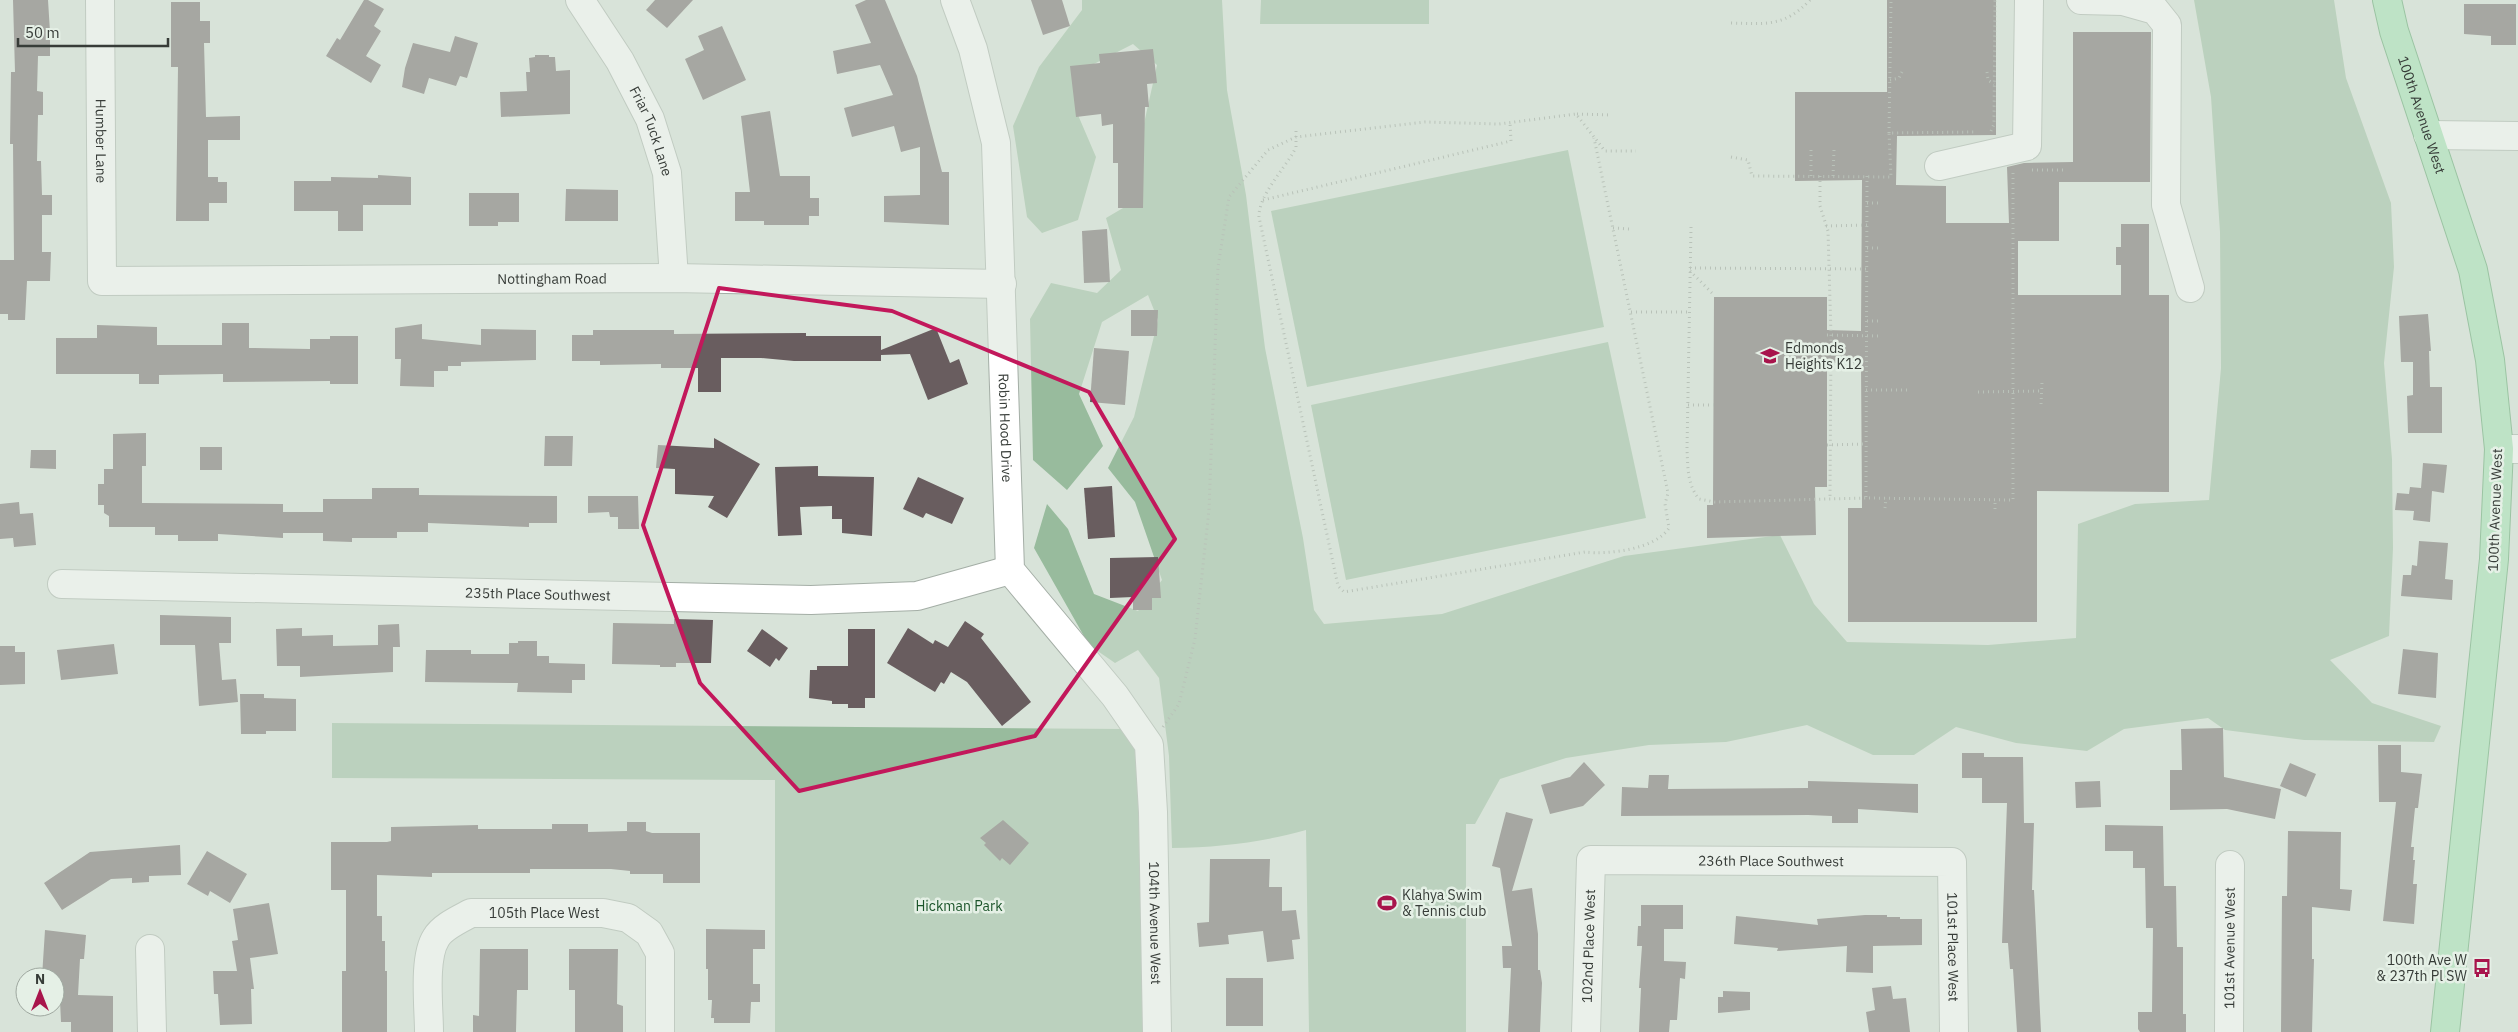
<svg xmlns="http://www.w3.org/2000/svg" width="2518" height="1032" font-family="'IBM Plex Sans',sans-serif">
  <style>
    .green { fill: #98bb9d }
    .building { fill: #695d5f }
    .lines { fill: none; stroke-linecap: round; stroke-linejoin: round }
    .minor-casing { stroke: #a4aea6; stroke-width: 30 }
    .major-casing { stroke: #509d62; stroke-width: 30 }
    .path { stroke: #929a93; stroke-width: 3; stroke-dasharray: 1 4; stroke-linecap: butt }
    .minor { stroke: #fff; stroke-width: 28 }
    .major { stroke: #9ee3af; stroke-width: 28 }
    .marked { fill: none; stroke: #c2185b; stroke-width: 4; stroke-linejoin: round }
    .labels { text-anchor: middle; dominant-baseline: central; stroke-width: 5; stroke-linejoin: round; paint-order: stroke }
    .street-label { font-size: 14px; fill: #373c38; stroke: #e5f0e6 }
    .poi-label { font-size: 14px; fill: #373c38; stroke: #e5f0e6; text-anchor: start }
    .park-label { font-size: 14px; fill: #1b542a; stroke: #e5f0e6 }
  </style>
  <rect width="100%" height="100%" fill="#d8e3d9"/>
  <g class="green">
    <path d="M1082,0H1222L1227,90L1246,195L1265,348L1303,538L1314,610L1324,624L1442,614L1624,556L1780,535L1814,604L1847,642L1988,645L2076,638L2078,524L2135,504L2209,500L2221,368L2220,232L2211,97L2194,0H2334L2346,78L2391,203L2394,267L2384,363L2392,459L2393,548L2389,636L2330,660L2372,703L2441,726L2434,742L2304,740L2225,730L2208,718L2124,729L2087,751L2016,743L1956,727L1914,755H1873L1807,725L1726,742L1649,745L1566,758L1500,779L1475,824H1466V1032H1309L1306,830C1259,843 1221,847 1172,848L1169,756L1159,678L1138,650L1115,663L1089,645L1034,548L1047,504L1068,529L1094,594L1138,611L1162,580L1135,502L1108,468L1134,417L1158,320L1148,295L1102,322L1079,394L1103,446L1067,490L1033,460L1030,319L1051,283L1097,293L1121,270L1106,218L1140,198L1141,137L1157,65L1133,44L1090,66L1078,115L1096,157L1078,220L1042,233L1027,217L1013,126L1039,67L1082,10Z"/>
    <polygon points="1261,0 1429,0 1429,24 1260,24"/>
    <polygon points="1568,150 1604,327 1307,387 1271,211"/>
    <polygon points="1608,342 1646,518 1346,580 1311,405"/>
    <polygon points="332,723 1126,729 1136,753 1139,781 1143,1032 775,1032 775,780 332,778"/>
  </g>
  <g class="building">
    <polygon points="13,0 48,0 50,32 50,56 38,56 37,91 43,92 43,115 38,115 37,161 41,161 42,195 52,195 52,215 42,215 42,252 51,252 50,281 27,281 25,320 8,320 8,314 0,314 0,260 14,260 13,144 10,144 11,72 15,72"/>
    <polygon points="364,0 368,0 384,9 374,26 381,31 366,56 381,65 371,83 326,56 337,38 340,40"/>
    <polygon points="655,0 693,0 667,28 646,10"/>
    <polygon points="866,0 885,0 917,76 942,172 949,172 949,225 884,222 884,196 920,195 920,147 901,152 894,126 852,137 844,108 893,95 880,65 837,74 833,51 871,43 855,5"/>
    <polygon points="1031,0 1062,0 1070,26 1043,35"/>
    <polygon points="1887,0 1996,0 1996,135 1897,136 1896,185 1946,186 1946,223 2009,223 2007,167 2024,163 2073,162 2073,32 2151,32 2150,182 2059,182 2059,241 2018,241 2018,295 2121,295 2121,265 2116,265 2116,247 2121,247 2121,224 2149,224 2149,295 2169,295 2169,492 2037,491 2037,622 1848,622 1848,508 1862,508 1861,363 1827,363 1827,487 1815,487 1816,535 1707,538 1707,505 1713,505 1714,297 1827,297 1827,330 1861,331 1862,180 1795,181 1795,92 1887,92"/>
    <polygon points="171,2 200,2 200,21 210,21 210,43 204,43 206,117 240,116 240,140 208,140 208,177 218,177 218,182 227,182 227,203 209,203 209,221 176,221 178,67 171,67"/>
    <polygon points="2464,4 2516,4 2516,45 2491,45 2491,36 2464,34"/>
    <polygon points="722,26 746,80 703,100 685,59 704,50 698,36"/>
    <polygon points="455,36 478,43 467,78 460,76 456,86 429,78 424,94 402,87 405,68 413,43 450,52"/>
    <polygon points="1153,49 1157,83 1147,84 1149,107 1145,107 1143,208 1118,208 1118,163 1113,163 1113,124 1102,126 1101,114 1076,117 1070,66 1100,63 1099,54"/>
    <polygon points="535,55 549,55 549,57 555,57 556,71 570,70 570,114 501,117 500,92 527,91 526,72 530,72 529,58 535,57"/>
    <polygon points="770,111 780,176 810,176 810,198 819,198 819,216 809,216 809,225 764,225 764,221 735,221 735,192 750,192 741,116"/>
    <polygon points="378,175 411,177 411,205 363,205 363,231 338,231 338,211 294,211 294,181 331,181 331,177 378,178"/>
    <polygon points="566,189 618,190 618,221 565,221"/>
    <polygon points="469,193 519,193 519,222 498,222 498,226 469,226"/>
    <polygon points="1107,229 1110,282 1084,283 1082,231"/>
    <polygon points="1131,310 1158,310 1157,336 1131,336"/>
    <polygon points="2428,314 2431,351 2429,351 2430,387 2442,387 2442,433 2408,433 2407,396 2413,395 2413,362 2401,362 2399,316"/>
    <polygon points="222,323 249,323 249,348 310,349 310,339 330,339 330,336 358,336 358,384 330,384 330,381 223,382 223,374 159,375 159,384 139,384 139,374 56,374 56,338 97,338 97,325 157,327 157,345 222,345"/>
    <polygon points="422,324 422,339 481,345 481,329 536,330 536,360 461,362 461,366 448,366 448,371 434,371 434,387 400,386 401,359 395,359 395,328"/>
    <polygon points="936,328 950,363 959,359 968,384 928,400 910,354 881,355 881,361 794,361 761,358 721,358 721,392 698,392 698,368 661,368 661,364 600,365 600,361 572,361 572,335 593,335 593,330 674,330 674,334 806,333 806,336 881,336 881,350"/>
    <polygon points="1094,348 1129,351 1125,405 1090,402"/>
    <polygon points="146,433 146,466 142,466 142,503 283,504 283,512 323,512 323,499 372,499 372,488 419,488 419,495 557,496 557,523 529,523 529,527 428,523 428,532 397,532 397,538 352,538 352,542 323,541 323,533 283,533 283,538 218,534 218,541 178,541 178,535 155,535 155,527 109,527 109,516 104,513 104,505 98,505 98,484 104,484 104,469 113,469 113,434"/>
    <polygon points="545,436 573,436 572,466 544,466"/>
    <polygon points="714,438 760,464 727,518 708,507 714,496 675,494 675,469 656,468 658,445 714,448"/>
    <rect x="200" y="447" width="22" height="23"/>
    <polygon points="31,450 56,450 56,469 30,468"/>
    <polygon points="2423,463 2447,465 2444,493 2432,491 2430,522 2413,520 2414,511 2395,510 2397,493 2409,494 2410,487 2421,488"/>
    <polygon points="818,466 818,476 874,477 872,536 842,533 842,519 832,519 832,506 800,507 802,535 778,536 775,467"/>
    <polygon points="918,477 964,498 952,524 926,513 923,518 903,509"/>
    <polygon points="1112,486 1115,537 1088,539 1084,488"/>
    <polygon points="588,496 638,496 639,529 618,529 618,517 610,517 609,512 588,513"/>
    <polygon points="19,502 20,514 33,513 36,545 14,547 13,538 0,539 0,504"/>
    <polygon points="2419,541 2448,543 2445,579 2453,580 2452,600 2401,596 2403,575 2411,575 2412,565 2417,566"/>
    <polygon points="1158,557 1161,598 1152,598 1152,610 1133,610 1133,597 1110,598 1110,558"/>
    <polygon points="160,615 231,617 231,643 219,643 222,680 236,679 238,702 199,706 195,645 160,645"/>
    <polygon points="674,619 713,620 711,663 676,663 676,667 660,667 660,665 612,664 613,623 674,624"/>
    <polygon points="965,621 984,634 981,638 1031,702 1002,726 967,682 951,672 944,684 941,682 935,692 887,663 908,628 933,644 935,640 948,647"/>
    <polygon points="399,624 400,647 393,647 393,672 300,677 300,666 277,666 276,629 302,628 302,636 333,635 333,646 378,645 378,625"/>
    <polygon points="762,629 788,648 779,661 776,658 770,667 747,651"/>
    <polygon points="848,629 875,629 875,698 865,698 865,708 848,708 848,704 832,704 832,701 809,698 810,670 817,670 817,666 848,666"/>
    <polygon points="518,641 537,641 537,656 549,656 549,663 585,664 585,680 572,680 572,693 517,692 518,683 425,682 426,650 471,650 471,654 509,654 509,643 518,643"/>
    <polygon points="114,644 118,674 61,680 57,650"/>
    <polygon points="0,646 15,646 15,652 25,652 25,684 0,685"/>
    <polygon points="2403,649 2438,653 2436,698 2398,694"/>
    <polygon points="240,694 264,694 264,698 296,699 296,731 266,731 266,734 241,734"/>
    <polygon points="2223,728 2224,777 2281,789 2275,819 2227,809 2170,810 2170,770 2182,770 2181,729"/>
    <polygon points="2378,745 2401,745 2401,772 2422,774 2418,808 2415,808 2411,847 2414,847 2413,860 2415,860 2413,884 2417,884 2414,924 2383,921 2396,802 2379,802"/>
    <polygon points="1962,753 1984,753 1984,757 2023,757 2024,823 2034,823 2032,890 2034,890 2041,1032 2017,1032 2013,969 2010,969 2008,943 2002,943 2007,803 1982,803 1982,778 1962,778"/>
    <polygon points="1584,762 1605,785 1583,806 1550,814 1541,785 1570,777"/>
    <polygon points="2290,763 2316,774 2306,797 2280,786"/>
    <polygon points="1649,775 1669,775 1668,789 1808,788 1808,781 1918,784 1918,813 1858,809 1858,823 1832,823 1832,816 1808,815 1621,816 1622,787 1648,788"/>
    <polygon points="2100,781 2101,807 2076,808 2075,782"/>
    <polygon points="1506,812 1533,819 1512,891 1532,888 1538,934 1538,970 1540,970 1542,983 1540,1032 1508,1032 1511,968 1503,968 1502,946 1512,946 1500,868 1492,866"/>
    <polygon points="1003,820 1029,843 1010,865 1002,858 1000,861 984,845 986,843 980,838"/>
    <polygon points="627,822 646,822 646,831 652,833 700,833 700,883 663,883 663,874 630,874 630,871 611,869 530,869 530,873 432,873 432,877 377,875 377,916 382,916 382,941 385,941 385,971 387,971 387,1032 342,1032 342,971 346,971 346,890 331,890 331,842 387,842 391,841 391,827 478,825 478,829 552,829 552,824 588,824 588,832 627,831"/>
    <polygon points="2105,825 2163,826 2164,886 2176,886 2177,947 2183,947 2183,1014 2186,1014 2186,1032 2140,1032 2138,1029 2138,1012 2152,1012 2153,928 2146,928 2145,868 2133,868 2133,851 2105,851"/>
    <polygon points="2288,831 2341,832 2340,889 2352,890 2350,911 2312,907 2312,959 2314,959 2312,1032 2281,1032 2282,896 2287,896"/>
    <polygon points="180,845 181,875 149,876 149,882 132,883 132,878 111,879 62,910 44,883 90,852"/>
    <polygon points="207,851 247,874 230,903 210,891 208,896 187,884"/>
    <polygon points="1210,859 1270,859 1269,887 1282,887 1282,911 1296,910 1300,939 1292,940 1294,959 1267,962 1263,931 1228,935 1229,944 1199,947 1197,923 1209,922"/>
    <polygon points="269,903 278,954 250,958 254,989 251,989 252,1024 220,1025 218,994 214,994 213,971 237,971 232,941 238,940 233,909"/>
    <polygon points="1641,905 1683,905 1683,929 1664,929 1664,961 1686,962 1685,979 1680,978 1677,1020 1670,1020 1669,1032 1639,1032 1641,988 1639,988 1642,946 1637,946 1638,926 1641,926"/>
    <polygon points="1865,915 1887,915 1887,917 1900,917 1900,919 1922,919 1922,945 1873,946 1873,973 1846,972 1847,946 1777,951 1778,948 1734,944 1736,916 1818,925 1817,919"/>
    <polygon points="706,929 765,930 765,949 753,949 753,984 760,984 760,1002 751,1002 750,1023 714,1023 714,1018 711,1018 712,1000 708,1000 708,969 706,969"/>
    <polygon points="45,930 86,935 84,959 80,959 78,995 113,996 113,1032 71,1032 71,1022 61,1022 59,979 55,979 55,977 42,977"/>
    <polygon points="480,949 528,949 528,990 517,990 516,1032 473,1032 473,1015 479,1016"/>
    <polygon points="569,949 618,949 617,1004 623,1006 623,1032 575,1032 575,990 569,990"/>
    <rect x="1226" y="978" width="37" height="48"/>
    <polygon points="1891,986 1893,999 1906,998 1910,1032 1869,1032 1866,1012 1875,1010 1872,988"/>
    <polygon points="1723,991 1750,992 1750,1010 1718,1013 1718,997 1723,997"/>
  </g>
  <g class="lines">
    <g class="minor-casing">
      <g id="minor">
        <path id="s1" d="M100,0L102,281L674,278L1002,284"/>
        <path id="s2" d="M580,0L620,61L650,119L667,173L674,278"/>
        <path id="s3" d="M955,0L973,49L996,143L1010,570L1115,696L1149,745L1153,812L1157,1032"/>
        <polyline points="2081,0 2123,1 2155,10 2167,25 2166,205 2190,288"/>
        <polyline points="2428,135 2518,136"/>
        <polyline points="1939,166 2027,146 2029,0"/>
        <polyline points="2499,449 2518,449"/>
        <path id="s4" d="M62,584L811,600L917,596L1010,570"/>
        <polyline points="150,949 152,1032"/>
        <path id="s5" d="M429,1032C429,1008 423,958 436,938C442,927 460,919 471,913H603L628,918L649,933L660,953V1032"/>
        <path id="s6" d="M1586,1032L1591,860L1952,862L1954,1032"/>
        <path id="s7" d="M2229,1032L2230,865"/>
      </g>
    </g>
    <g class="major-casing">
      <g id="major">
        <path id="s8" d="M2387,0L2394,31L2473,270L2490,360L2499,449L2494,559L2445,1032"/>
      </g>
    </g>
    <g class="path">
      <path d="M1731,23C1765,24 1785,27 1810,0"/>
      <polyline points="1987,72 1988,80 1994,84"/>
      <polyline points="1890,80 1899,78 1902,72"/>
      <polyline points="1577,114 1612,115"/>
      <path d="M1296,131V147L1293,153C1283,170 1258,197 1259,217L1338,586L1344,592L1585,552C1608,555 1656,549 1669,528L1665,504L1668,493L1594,138"/>
      <polyline points="1991,131 1994,124 1995,0"/>
      <polyline points="1889,133 1891,0"/>
      <polyline points="1731,157 1748,160 1752,176 1891,177 1889,133 1976,132"/>
      <polyline points="2032,170 2067,170"/>
      <polyline points="1811,176 1811,150"/>
      <polyline points="1820,176 1820,206 1828,231 1831,335 1830,499"/>
      <polyline points="1833,176 1834,150"/>
      <polyline points="1867,176 1866,498 2013,500 2013,172"/>
      <polyline points="1263,200 1511,141 1510,122"/>
      <polyline points="1867,203 1879,203"/>
      <polyline points="1826,226 1867,225"/>
      <path d="M1691,227L1687,449C1688,468 1687,484 1699,499L1715,502L1866,498"/>
      <polyline points="1613,228 1630,229"/>
      <polyline points="1867,248 1879,248"/>
      <polyline points="1690,268 1867,269"/>
      <polyline points="1690,271 1713,294"/>
      <polyline points="1631,312 1689,312"/>
      <polyline points="1867,321 1879,321"/>
      <polyline points="1827,335 1879,336"/>
      <polyline points="1866,390 1908,390"/>
      <polyline points="1978,392 2041,391"/>
      <polyline points="2041,404 2042,382"/>
      <polyline points="1688,405 1714,405"/>
      <polyline points="1827,445 1866,444"/>
      <polyline points="1885,508 1886,498"/>
      <polyline points="1995,509 1995,500"/>
      <polyline points="1163,727 1179,704 1195,639 1209,510 1218,267 1229,197 1268,150 1296,137 1425,122 1499,124 1576,114 1605,151 1636,151"/>
    </g>
    <use href="#minor" class="minor"/>
    <use href="#major" class="major"/>
  </g>
  <path d="M0 0H2518V1032H0ZM719,288L892,311L1089,392L1175,539L1035,736L799,791L700,683L643,525Z" fill="#d8e3d9" fill-opacity=".55" fill-rule="evenodd"/>
  <path class="marked" d="M719,288L892,311L1089,392L1175,539L1035,736L799,791L700,683L643,525Z"/>
  <defs>
    <g id="school-bare" transform="scale(1.5)"><path d="M0-5L7-2L0 1L-7-2ZM-4 1L0 2.5L4 1V4Q0 6-4 4Z" fill="#a8154c" stroke="#e5f0e6" stroke-width="2.5" paint-order="stroke"/></g>
    <g id="stadium-bare" transform="scale(1.5)"><path d="M0-5a6.5 5 0 1 0 0 10a6.5 5 0 1 0 0-10ZM-3.5-1.8h7v3.6h-7Z" fill="#a8154c" stroke="#e5f0e6" stroke-width="2.5" paint-order="stroke"/></g>
    <g id="bus-bare" transform="scale(1.5)"><path d="M-5-6H5V4H4V6H2V4H-2V6H-4V4H-5ZM-3.5-4V0h7V-4ZM-3.5 1.2v1.5H-2V1.2ZM2 1.2v1.5H3.5V1.2Z" fill="#a8154c" stroke="#e5f0e6" stroke-width="2.5" paint-order="stroke"/></g>
  </defs>
  <g fill-rule="evenodd">
    <use href="#school-bare" x="1770" y="356"/>
    <use href="#stadium-bare" x="1387" y="903"/>
    <use href="#bus-bare" x="2482" y="968"/>
  </g>
  <g class="labels">
    <g class="street-label">
      <text stroke="none"><textPath href="#s8" startOffset="120">100th Avenue West</textPath></text>
      <text stroke="none"><textPath href="#s2" startOffset="150">Friar Tuck Lane</textPath></text>
      <text stroke="none"><textPath href="#s1" startOffset="141">Humber Lane</textPath></text>
      <text stroke="none"><textPath href="#s1" startOffset="731">Nottingham Road</textPath></text>
      <text stroke="none"><textPath href="#s3" startOffset="434">Robin Hood Drive</textPath></text>
      <text transform="translate(2495 510) rotate(-88)">100th Avenue West</text>
      <text stroke="none"><textPath href="#s4" startOffset="476">235th Place Southwest</textPath></text>
      <text stroke="none"><textPath href="#s6" startOffset="352">236th Place Southwest</textPath></text>
      <text stroke="none"><textPath href="#s5" startOffset="212">105th Place West</textPath></text>
      <text stroke="none"><textPath href="#s3" startOffset="978">104th Avenue West</textPath></text>
      <text stroke="none"><textPath href="#s6" startOffset="86">102nd Place West</textPath></text>
      <text stroke="none"><textPath href="#s6" startOffset="618">101st Place West</textPath></text>
      <text stroke="none"><textPath href="#s7" startOffset="84">101st Avenue West</textPath></text>
    </g>
    <g class="poi-label">
      <text x="1785" y="348">Edmonds<tspan x="1785" dy="16">Heights K12</tspan></text>
      <text x="1402" y="895">Klahya Swim<tspan x="1402" dy="16">&amp; Tennis club</tspan></text>
      <text x="2467" y="960" text-anchor="end">100th Ave W<tspan x="2467" dy="16">&amp; 237th Pl SW</tspan></text>
    </g>
    <g class="park-label">
      <text x="959" y="906">Hickman Park</text>
    </g>
  </g>
  <g transform="translate(40 992)"><circle r="24" fill="#e5f0e6" stroke="#9fa8a0"/>
  <path d="M0-4L9 19L0 12L-9 19Z" fill="#a8154c"/>
  <text y="-8" font-size="14" font-weight="bold" text-anchor="middle" fill="#373c38">N</text>
  </g>
  <path d="M18 38v8h150v-8" fill="none" stroke="#373c38" stroke-width="2.5"/>
  <text x="25" y="38" font-size="15" fill="#373c38" stroke="#e5f0e6" stroke-width="4" paint-order="stroke">50 m</text>
</svg>
